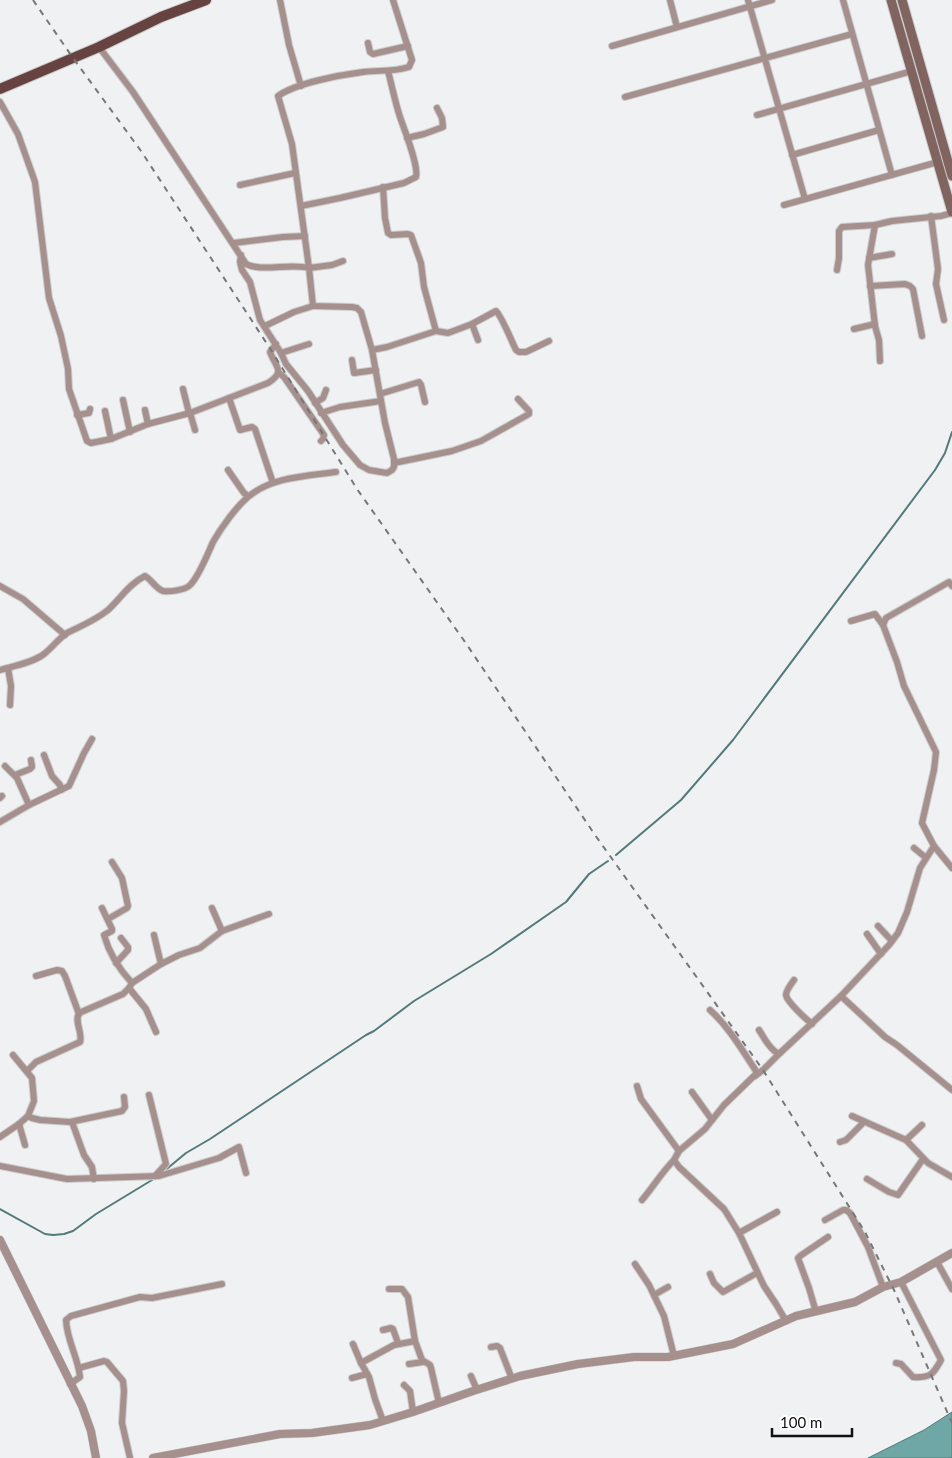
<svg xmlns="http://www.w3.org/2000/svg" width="952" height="1458" font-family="Lato,sans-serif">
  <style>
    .water { fill: #6fa7a7; stroke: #527a7a }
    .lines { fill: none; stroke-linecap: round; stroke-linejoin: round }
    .stream { stroke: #527a7a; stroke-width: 2 }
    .minor-casing { stroke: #cccdce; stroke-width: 8 }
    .tertiary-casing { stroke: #cccdce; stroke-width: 9 }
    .secondary-casing { stroke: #cccdce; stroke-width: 11 }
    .primary-casing { stroke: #cccdce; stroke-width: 12 }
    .minor { stroke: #a6908e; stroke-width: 6 }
    .tertiary { stroke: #a6908e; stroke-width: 8 }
    .secondary { stroke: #816360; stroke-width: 9 }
    .primary { stroke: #664340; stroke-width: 10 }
    .rail { stroke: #767777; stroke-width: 2; stroke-dasharray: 6 6; stroke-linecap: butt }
  </style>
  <rect width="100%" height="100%" fill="#f0f1f2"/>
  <polygon class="water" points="952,1412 952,1458 868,1458 924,1430"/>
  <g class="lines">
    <g class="stream">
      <polyline points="616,855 681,800 733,740 935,470 945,453 952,432"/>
      <polyline points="163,1172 186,1153 210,1139 366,1035 374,1031 414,1001 491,954 566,902 589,874 608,861"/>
      <polyline points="0,1209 45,1234 53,1235 64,1234 73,1231 96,1214 152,1180"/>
    </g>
    <g class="minor-casing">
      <g id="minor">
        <polyline points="280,0 289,45 301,86"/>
        <polyline points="670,0 677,27"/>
        <polyline points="748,0 805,199"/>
        <polyline points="843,0 892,175"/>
        <polyline points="368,43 370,52 373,54 408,46"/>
        <polyline points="612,46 772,0"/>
        <path d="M99,47L133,92L246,264C261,272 291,263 309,268L313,306L352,307L357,308L361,312L372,350L385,423L394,459V467L392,470L387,473L369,470L360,465L343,445L308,391L286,364L281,353L260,320L250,282L242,270L240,262L241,255"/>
        <polyline points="625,97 852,34"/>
        <path d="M0,102L18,134L35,182L49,298L61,336L68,369L69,389L87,441L91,443L111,439L148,424L190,413L268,383C286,371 276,368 270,352L276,344"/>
        <polyline points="757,115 912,71"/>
        <polyline points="407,138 424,134 443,127 442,118 437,108"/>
        <polyline points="792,155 879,130"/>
        <polyline points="240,185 295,173"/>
        <polyline points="383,187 385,218 388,233 391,235 408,234 411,235 421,263 424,287 436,331"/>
        <polyline points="784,205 938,162"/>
        <path d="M301,206L340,198L404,183L416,177C419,166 404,129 400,117C395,102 392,86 388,71"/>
        <polyline points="931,216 938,269 936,284 944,320"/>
        <polyline points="875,225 868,265 875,326 879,340 880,361"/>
        <polyline points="234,243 283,237 305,236"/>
        <polyline points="869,258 892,254"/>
        <path d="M343,261L332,265L309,268L292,144L278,96C296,83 340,75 363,72C378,70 394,72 409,67L412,60L393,0"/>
        <polyline points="837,270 839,258 839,231 842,227 875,225 892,221 941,216 952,213"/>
        <polyline points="870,286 905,284 910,286 913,289 922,336"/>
        <polyline points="472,324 478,340"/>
        <polyline points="265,326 294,312 313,306"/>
        <polyline points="854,329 875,324"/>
        <path d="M372,350L387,347L436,331L448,333L472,324L496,311C501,315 512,342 516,350L519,352H526L549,341"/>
        <polyline points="281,353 309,344"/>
        <polyline points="352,360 354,373 376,370"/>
        <polyline points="279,373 284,377 324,435 323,439 321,441"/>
        <polyline points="183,389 189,413"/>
        <polyline points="380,394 419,382 421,385 425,402"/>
        <polyline points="229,398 240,430 252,427 255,429 273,483"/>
        <polyline points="123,400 130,432"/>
        <polyline points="315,403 323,398 326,390"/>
        <polyline points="145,410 148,424"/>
        <polyline points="105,411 111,439"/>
        <polyline points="190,413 195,430"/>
        <polyline points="321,413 340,407 381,401"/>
        <polyline points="77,415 89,413 90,409"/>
        <polyline points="394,463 452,451 481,441 529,414 529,411 518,399"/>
        <polyline points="228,470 244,493 248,496"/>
        <polyline points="0,586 23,599 65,635"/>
        <polyline points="851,621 875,614 883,625 897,662 904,686 936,752 934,770 922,823 934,846 952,868"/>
        <polyline points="883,625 886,618 949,582 952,586"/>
        <polyline points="8,668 11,686 10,705"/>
        <path d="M0,670C14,666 32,663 44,654C52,648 58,639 67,633C81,626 96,620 108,610C120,599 130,583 145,576C152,580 156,589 163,591C170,592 184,590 189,586C198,579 208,553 213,542C221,528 236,507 248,497C271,477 307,476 336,472"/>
        <polyline points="44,755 52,776 60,785 61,790"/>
        <polyline points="5,766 17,778 29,805"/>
        <polyline points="15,775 30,769 32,767 31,760"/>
        <polyline points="0,798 2,796"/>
        <polyline points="0,822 29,805 69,786 84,753 92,739"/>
        <polyline points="914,848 925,857"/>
        <polyline points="212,908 222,931"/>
        <polyline points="108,919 127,908 128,906 122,878 112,862"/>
        <polyline points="878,926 892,941"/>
        <polyline points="867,934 881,954"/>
        <polyline points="154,935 161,964"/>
        <polyline points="116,963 128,950 128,947 121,938"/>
        <polyline points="36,976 57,970 62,971 65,976 79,1014"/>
        <path d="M794,980C791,984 786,991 786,995C787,1002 806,1019 812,1024"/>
        <polyline points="132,983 161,964 179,955 200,948 222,931 269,914"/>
        <polyline points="129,988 146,1009 156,1032"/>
        <polyline points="841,996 885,1037 897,1045 952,1090"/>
        <path d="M710,1010C729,1027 742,1050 756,1071V1074L724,1105L705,1129L679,1151L674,1160L679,1167L724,1209L739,1233L764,1286L776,1304L786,1321"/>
        <path d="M759,1030C765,1039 768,1047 777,1053H780L841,996L889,945L898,933L907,912L920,868L934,846"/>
        <path d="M27,1071L36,1062L80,1042C83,1032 74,1023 79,1013L123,994L129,988L132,983C119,969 109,953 104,935L112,931V929L102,908"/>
        <polyline points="755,1076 763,1070 780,1053"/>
        <polyline points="637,1086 641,1099 679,1151"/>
        <polyline points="692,1092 712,1120"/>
        <polyline points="149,1095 166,1164 155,1176"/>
        <polyline points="28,1116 32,1118 40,1120 70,1122 122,1111 125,1107 124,1097"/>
        <polyline points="852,1116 906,1140 928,1163 952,1177"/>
        <polyline points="72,1122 84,1155 92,1167 94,1179"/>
        <polyline points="19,1124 25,1145"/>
        <polyline points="0,1137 19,1124 28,1116 34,1101 32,1078 13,1055"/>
        <polyline points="906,1140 922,1125"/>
        <polyline points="840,1142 846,1140 864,1122"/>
        <polyline points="0,1166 67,1179 159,1176 219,1158 239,1147 246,1173"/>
        <polyline points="867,1179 889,1192 898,1195 923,1159"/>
        <path d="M642,1200C653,1187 662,1172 674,1160"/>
        <polyline points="825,1220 843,1210 846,1210 850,1213 868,1247 883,1287"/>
        <polyline points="739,1233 777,1212"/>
        <polyline points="937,1262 952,1289"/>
        <polyline points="635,1264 649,1285 664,1316 674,1356"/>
        <polyline points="710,1274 714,1283 723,1292 757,1273"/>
        <polyline points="389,1289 402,1289 408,1297 415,1341 422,1360 430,1365 431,1368 439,1403"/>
        <polyline points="654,1295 668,1287"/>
        <polyline points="816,1312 809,1288 798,1258 800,1256 828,1237"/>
        <polyline points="383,1330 391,1328 393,1329 398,1343"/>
        <polyline points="353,1344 361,1363 369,1377 375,1399 383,1421"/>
        <polyline points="491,1347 497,1346 500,1348 512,1379"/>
        <polyline points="361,1363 394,1345 415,1341"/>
        <path d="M896,1363L901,1364L913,1377C930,1378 933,1375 941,1360L901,1282"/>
        <polyline points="409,1364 423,1362"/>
        <polyline points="79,1368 104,1361 107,1362 123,1381 124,1391 122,1423 130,1458"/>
        <polyline points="471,1376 477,1390"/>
        <polyline points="352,1378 367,1374"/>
        <path d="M70,1384L80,1377C78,1357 67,1341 66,1320L71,1316L140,1297L152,1298L222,1284"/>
        <polyline points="404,1385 410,1391 413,1412"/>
      </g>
    </g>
    <g class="tertiary-casing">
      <g id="tertiary">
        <polyline points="0,1240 82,1406 91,1431 96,1458"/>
        <polyline points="153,1458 280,1434 312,1433 370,1425 413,1412 473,1391 520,1376 578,1364 634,1357 668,1357 733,1344 796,1316 855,1302 883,1287 901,1282 952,1253"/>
      </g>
    </g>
    <g class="secondary-casing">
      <g id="secondary">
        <polyline points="891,0 952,212"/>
        <polyline points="902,0 952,176"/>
      </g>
    </g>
    <g class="primary-casing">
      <polyline id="primary" points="0,89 99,47 161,17 206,0"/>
    </g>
    <use href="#minor" class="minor"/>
    <use href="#tertiary" class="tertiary"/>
    <use href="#secondary" class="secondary"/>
    <use href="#primary" class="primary"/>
    <polyline class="rail" points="33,0 73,58 141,151 271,350 357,489 465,642 595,835 763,1070 865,1232 894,1290 952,1423"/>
  </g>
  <path d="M772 1428v8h80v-8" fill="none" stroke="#101010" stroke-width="2.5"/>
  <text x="780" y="1428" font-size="15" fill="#101010" stroke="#ffffff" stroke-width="4" paint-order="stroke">100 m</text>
</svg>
